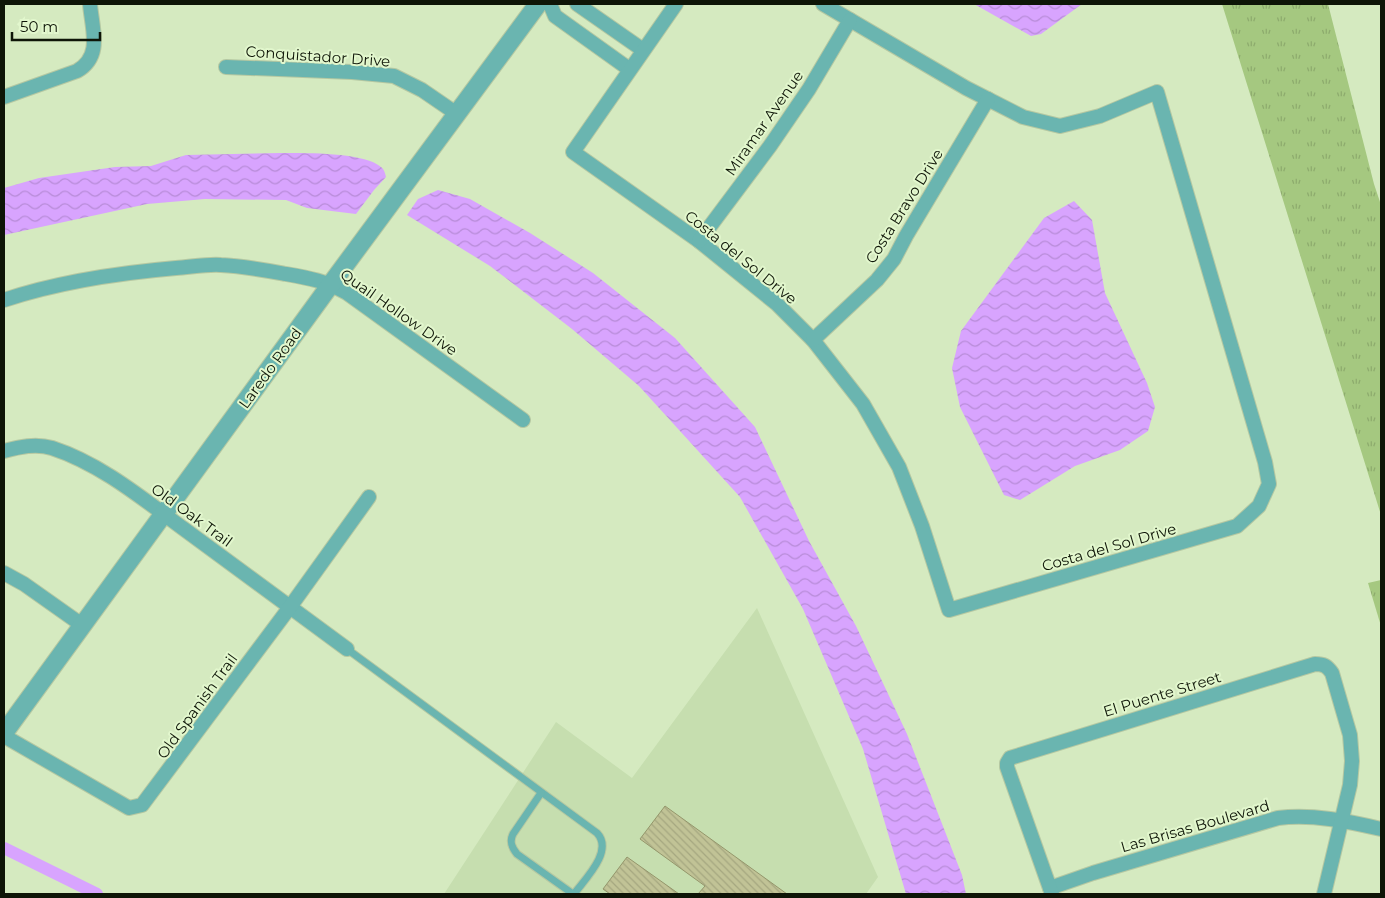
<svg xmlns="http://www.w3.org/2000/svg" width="1385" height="898" font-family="Montserrat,sans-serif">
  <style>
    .built { fill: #c6deaf }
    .grass { fill: url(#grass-tufts) }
    .water { fill: url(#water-waves) }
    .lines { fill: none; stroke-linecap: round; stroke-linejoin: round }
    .canal { stroke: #d8a4fe; stroke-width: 12 }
    .building { fill: url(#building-back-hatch); stroke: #94966b }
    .service-casing { stroke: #b5c8a2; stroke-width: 9 }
    .minor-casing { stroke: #b5c8a2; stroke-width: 16 }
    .tertiary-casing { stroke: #b5c8a2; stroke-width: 20 }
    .service { stroke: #6ab5b0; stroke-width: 7 }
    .minor { stroke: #6ab5b0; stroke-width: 14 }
    .tertiary { stroke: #6ab5b0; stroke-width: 18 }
    .labels { text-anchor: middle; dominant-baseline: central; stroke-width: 4; stroke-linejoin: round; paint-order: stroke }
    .street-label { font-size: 15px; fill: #0e1507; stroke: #e2f7cd }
  </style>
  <defs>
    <pattern id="grass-tufts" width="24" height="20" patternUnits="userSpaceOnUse" patternTransform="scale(1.25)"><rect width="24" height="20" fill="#a5c880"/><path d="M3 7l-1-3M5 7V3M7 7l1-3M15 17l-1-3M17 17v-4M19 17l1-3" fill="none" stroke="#8dab6d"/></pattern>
    <pattern id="water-waves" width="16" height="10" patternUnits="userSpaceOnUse" patternTransform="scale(1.25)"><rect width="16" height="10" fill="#d8a4fe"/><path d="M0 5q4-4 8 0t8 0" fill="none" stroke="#b88cd8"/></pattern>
    <pattern id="building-back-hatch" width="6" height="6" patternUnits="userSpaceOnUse" patternTransform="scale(1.25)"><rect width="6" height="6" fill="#c1c396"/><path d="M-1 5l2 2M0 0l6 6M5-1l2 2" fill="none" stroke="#a5a780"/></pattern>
  </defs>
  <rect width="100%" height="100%" fill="#d5eac0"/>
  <polygon class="built" points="757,608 878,877 866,894 444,894 556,722 632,778"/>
  <g class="grass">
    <polygon points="1222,4 1328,4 1374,184 1381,205 1381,515"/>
    <polygon points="1381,580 1381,626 1368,583"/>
  </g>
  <g class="water">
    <polygon points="974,4 1082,4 1041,34 1031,36"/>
    <path d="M281,153C304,153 364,152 381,167C384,169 385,173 386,177L374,190L356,214L307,208L286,200L205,199L147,204L4,235V188L39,178L115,167L151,166L186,155Z"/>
    <polygon points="438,190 470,199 530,233 593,273 675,338 755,427 809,541 856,626 907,734 962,875 966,894 906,894 863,749 803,609 740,497 639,386 572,329 490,266 407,215 418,199"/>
    <polygon points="1074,201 1092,220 1105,293 1147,383 1155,407 1148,431 1120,450 1075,466 1020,500 1004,495 960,407 952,368 961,331 1044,218"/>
  </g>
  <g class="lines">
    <polyline class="canal" points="4,848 97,894"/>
  </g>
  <g class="building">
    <polygon points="665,806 787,894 698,894 705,886 640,839"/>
    <polygon points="627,857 679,894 610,894 603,889"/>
  </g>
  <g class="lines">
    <g class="service-casing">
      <g id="service">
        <path d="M347,649L597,833C614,851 585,879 574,894"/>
        <path d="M541,793L513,834C509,842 512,848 517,854L573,894"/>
      </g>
    </g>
    <g class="minor-casing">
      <g id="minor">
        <polyline points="550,4 555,16 629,69"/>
        <polyline points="577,4 643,50"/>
        <polyline points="676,4 573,152 699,241 777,304 813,340 863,404 899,467 922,526 949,610 1237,526 1259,506 1269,484 1265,462 1157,92 1100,116 1060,126 1023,117 966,88 823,4"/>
        <polyline points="226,67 352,72 394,76 422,90 457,114"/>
        <path d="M4,97L77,71C103,56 92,29 90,4"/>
        <polyline points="699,241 770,146 809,89 850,20"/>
        <path d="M4,300C58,282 118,273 176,268C191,267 207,264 221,265C243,266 264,270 286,274C309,278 326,281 347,293L523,420"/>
        <polyline points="813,340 877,280 894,259 906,236 988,99"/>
        <path d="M4,451C19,447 36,443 52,448C101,464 143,499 184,529C239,569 293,609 347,649"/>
        <polyline points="4,573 24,584 82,625"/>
        <polyline points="4,736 129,808 142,805 290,607 369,497"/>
        <path d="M1050,888L1093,873L1278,818C1313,814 1347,821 1381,829"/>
        <path d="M1052,894L1007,767V763L1010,758L1315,664C1324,664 1327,666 1332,673L1350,735L1352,761L1350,785L1324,894"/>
      </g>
    </g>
    <g class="tertiary-casing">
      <polyline id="tertiary" points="4,733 331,284 538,4"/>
    </g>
    <use href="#service" class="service"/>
    <use href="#minor" class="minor"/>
    <use href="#tertiary" class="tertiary"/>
  </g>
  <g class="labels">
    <g class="street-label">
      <text transform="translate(318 56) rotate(4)">Conquistador Drive</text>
      <text transform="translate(764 123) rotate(-55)">Miramar Avenue</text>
      <text transform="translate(904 206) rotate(-58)">Costa Bravo Drive</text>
      <text transform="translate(741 257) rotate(39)">Costa del Sol Drive</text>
      <text transform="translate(399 312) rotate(35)">Quail Hollow Drive</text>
      <text transform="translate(270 368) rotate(-54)">Laredo Road</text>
      <text transform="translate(192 515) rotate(36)">Old Oak Trail</text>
      <text transform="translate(1109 547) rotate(-16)">Costa del Sol Drive</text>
      <text transform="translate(1162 694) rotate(-17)">El Puente Street</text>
      <text transform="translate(197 706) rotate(-54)">Old Spanish Trail</text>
      <text transform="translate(1195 826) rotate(-16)">Las Brisas Boulevard</text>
    </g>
  </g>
  <rect width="1385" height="898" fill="none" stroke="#0e1507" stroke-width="10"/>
  <path d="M12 32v8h88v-8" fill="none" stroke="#0e1507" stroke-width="2.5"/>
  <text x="20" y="32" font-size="15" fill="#0e1507" stroke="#e2f7cd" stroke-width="4" paint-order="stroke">50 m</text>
</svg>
